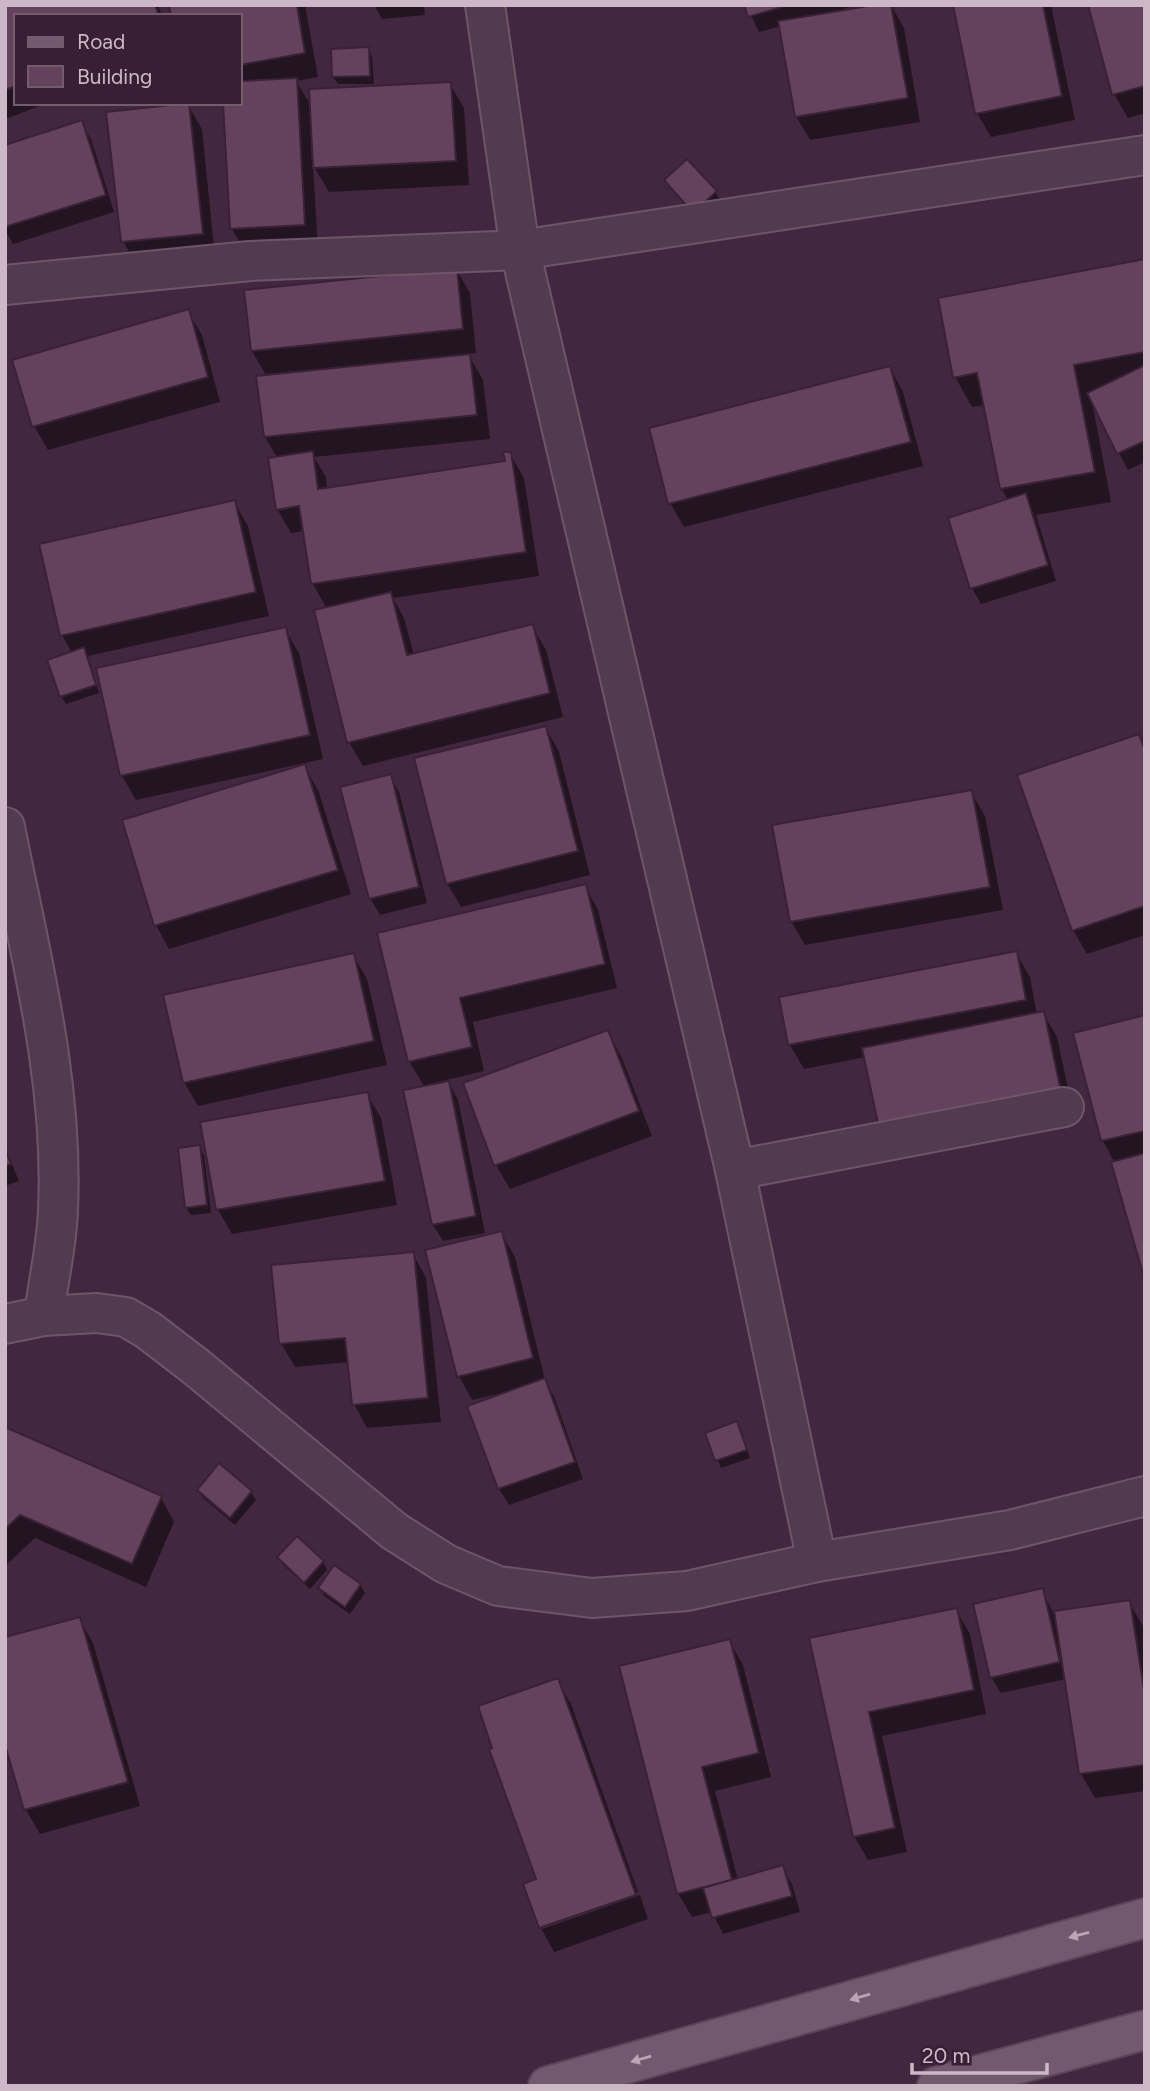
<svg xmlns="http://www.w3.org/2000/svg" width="1150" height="2091" font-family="Figtree,sans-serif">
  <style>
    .shadow { fill: #0007 }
    .building { fill: #64425e; stroke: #3a2136; stroke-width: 2 }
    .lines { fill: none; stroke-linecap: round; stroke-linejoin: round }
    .minor-casing { stroke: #6d5669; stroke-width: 42 }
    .major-casing { stroke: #5c4458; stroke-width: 42 }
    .minor { stroke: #533b4f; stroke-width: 38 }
    .major { stroke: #73596e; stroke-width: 38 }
    .oneway { fill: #bba5b6 }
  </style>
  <rect width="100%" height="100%" fill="#43263f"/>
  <g class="shadow">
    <polygon points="5,5 158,5 162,16 16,16 16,103 48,103 5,119"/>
    <polygon points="171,5 305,5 318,77 296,81 312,107 450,84 464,108 469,185 329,192 313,165 318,249 246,253 232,229 240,103 240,16"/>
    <polygon points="374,5 424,5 425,15 382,19"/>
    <polygon points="746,5 858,5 843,9 844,12 891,5 904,28 920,122 810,140 796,116 781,26 759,32"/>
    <polygon points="954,5 1051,5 1075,120 991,137 977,113"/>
    <polygon points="1145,5 1145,113 1128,118 1114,94"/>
    <polygon points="368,49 372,57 374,84 338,84 333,77"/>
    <polygon points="188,105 202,129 215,257 136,265 123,241"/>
    <polygon points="81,123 91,139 114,212 13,244 5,230 5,146"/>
    <polygon points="666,180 715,192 720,200 699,220"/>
    <polygon points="1145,261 1145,462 1128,470 1092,401 1111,502 1036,515 1056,581 981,604 972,588 1008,500 1001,488 985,405 972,407 955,377"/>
    <polygon points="456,269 470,293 476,353 468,354 483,380 490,439 314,457 326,477 327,489 507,463 510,454 524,478 539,576 393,598 404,618 414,655 532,626 546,650 563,717 363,766 349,742 327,609 313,584 305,531 291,533 277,509 278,459 265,437 267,377 252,351 246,291"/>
    <polygon points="188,312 202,335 220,402 48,450 34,426"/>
    <polygon points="890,368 903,392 923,466 684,527 670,503"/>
    <polygon points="234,502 248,526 269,616 88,656 99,693 66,704 61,696 72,653 62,635"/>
    <polygon points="285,629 299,653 323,759 136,800 122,776 98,670"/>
    <polygon points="546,728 559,752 590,875 461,907 447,883"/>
    <polygon points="1138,736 1145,748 1145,935 1087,954 1073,930"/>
    <polygon points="304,766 318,790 351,894 169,949 156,925"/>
    <polygon points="390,776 399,792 427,903 380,915 370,898"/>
    <polygon points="971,792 985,816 1003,910 805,945 791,921"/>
    <polygon points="585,886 598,910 617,988 473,1022 484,1071 434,1083 435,1086 449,1083 458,1100 485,1233 443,1241 433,1225 425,1088 409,1061 379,935"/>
    <polygon points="1016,953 1030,977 1037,1015 1043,1013 1057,1037 1075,1120 866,1057 804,1069 790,1045 781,998"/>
    <polygon points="353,955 367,979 387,1065 198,1106 184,1082"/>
    <polygon points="1145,1017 1145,1274 1115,1163 1103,1141 1075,1034"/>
    <polygon points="608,1032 621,1056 652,1136 510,1189 496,1165"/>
    <polygon points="367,1094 381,1118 397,1205 232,1234 218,1210"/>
    <polygon points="5,1147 19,1181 5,1186"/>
    <polygon points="199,1147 204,1155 211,1213 191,1215 186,1208"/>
    <polygon points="501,1233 515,1257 546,1384 554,1396 583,1479 509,1505 499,1489 469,1407 498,1396 498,1394 472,1400 459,1376"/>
    <polygon points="413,1254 426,1278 441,1422 367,1428 354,1404 349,1362 295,1367 281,1343"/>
    <polygon points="737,1423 750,1458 721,1468 707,1434"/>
    <polygon points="5,1429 161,1498 174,1522 146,1587 35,1538 5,1566"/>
    <polygon points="199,1490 251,1492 256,1500 235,1525 203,1498"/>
    <polygon points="279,1558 323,1562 327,1570 310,1589 284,1566"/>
    <polygon points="360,1585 365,1593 350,1614 324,1596 320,1589"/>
    <polygon points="1042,1590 1053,1613 1129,1602 1143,1626 1145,1791 1095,1798 1081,1774 1066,1679 1001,1693 991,1677"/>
    <polygon points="956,1610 970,1634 986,1714 882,1736 907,1852 868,1860 854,1836 812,1639"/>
    <polygon points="79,1619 93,1643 140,1806 40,1834 26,1810 5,1738"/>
    <polygon points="729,1641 743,1665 771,1777 715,1791 738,1880 782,1868 792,1884 800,1912 723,1934 712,1912 692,1917 678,1893 622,1667"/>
    <polygon points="557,1680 571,1704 638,1892 542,1925 542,1929 640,1895 648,1919 554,1952 541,1928 526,1885 538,1880"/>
  </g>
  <g class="building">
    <polygon points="5,5 155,5 159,16 16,16 16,86 5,90"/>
    <polygon points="169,5 297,5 305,53 240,65 240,16 171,16"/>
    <polygon points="744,5 789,5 748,17"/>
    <polygon points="874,5 891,5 908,98 795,117 778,21"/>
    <polygon points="953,5 1043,5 1062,96 975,114"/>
    <polygon points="1088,5 1145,5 1145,86 1112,95"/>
    <polygon points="369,47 370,76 332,77 331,49"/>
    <polygon points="297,78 305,225 230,229 223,103 240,103 240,81"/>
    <polygon points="451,82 456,161 313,168 309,89"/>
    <polygon points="189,103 203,234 121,242 106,112"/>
    <polygon points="82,120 106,195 5,227 5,145"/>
    <polygon points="687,159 717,191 693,213 664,180"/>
    <polygon points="1145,259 1145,352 1074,365 1095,472 1000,489 977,373 953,378 938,298"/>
    <polygon points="457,268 463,329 251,351 244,290"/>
    <polygon points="189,309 208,377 32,427 12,360"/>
    <polygon points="470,354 477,415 264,437 256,376"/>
    <polygon points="1145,365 1145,441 1117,454 1087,393"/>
    <polygon points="890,366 911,442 668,504 649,428"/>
    <polygon points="313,451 318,489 505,461 503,452 511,452 526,552 311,584 299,506 276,510 268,458"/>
    <polygon points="1026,493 1048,565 970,589 948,518"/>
    <polygon points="235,500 256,592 60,636 39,544"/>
    <polygon points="391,592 407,655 533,624 550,693 347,743 314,610"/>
    <polygon points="286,627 310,735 120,776 96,668"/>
    <polygon points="84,647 96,685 60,697 47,660"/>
    <polygon points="546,726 578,851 446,884 414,758"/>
    <polygon points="1139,734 1145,751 1145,906 1072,931 1017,775"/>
    <polygon points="305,764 338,870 154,926 122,820"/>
    <polygon points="391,774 419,887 369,899 340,787"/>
    <polygon points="972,790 990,887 790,922 772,825"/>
    <polygon points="586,884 605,964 460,998 472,1047 408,1062 377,933"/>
    <polygon points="1017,951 1026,1000 788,1045 779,997"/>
    <polygon points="354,953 374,1041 183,1083 163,995"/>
    <polygon points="1044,1011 1062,1096 880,1133 862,1048"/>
    <polygon points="1145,1015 1145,1131 1101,1141 1073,1033"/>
    <polygon points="608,1030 639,1111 494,1166 463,1083"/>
    <polygon points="449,1081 476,1216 432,1225 403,1090"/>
    <polygon points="368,1092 385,1181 216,1210 200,1122"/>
    <polygon points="200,1145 207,1205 185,1208 178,1148"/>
    <polygon points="5,1149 11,1164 5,1166"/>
    <polygon points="1145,1153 1145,1281 1111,1162"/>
    <polygon points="502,1231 533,1358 457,1377 425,1250"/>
    <polygon points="414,1252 428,1398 352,1405 345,1338 279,1344 271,1265"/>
    <polygon points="545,1378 575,1462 498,1489 467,1406"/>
    <polygon points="737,1421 747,1450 715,1461 705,1433"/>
    <polygon points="5,1427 162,1496 132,1564 20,1515 5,1529"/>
    <polygon points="219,1463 252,1491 230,1518 197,1490"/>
    <polygon points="297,1536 324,1561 304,1583 277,1557"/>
    <polygon points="334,1565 361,1584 345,1607 318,1588"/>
    <polygon points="1043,1588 1060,1662 990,1678 973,1604"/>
    <polygon points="1130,1600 1145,1696 1145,1765 1079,1774 1054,1611"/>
    <polygon points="957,1608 974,1690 869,1712 895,1828 853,1837 809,1638"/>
    <polygon points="80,1617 128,1782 24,1810 5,1745 5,1637"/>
    <polygon points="730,1639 759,1753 702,1767 732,1880 677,1894 619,1666"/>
    <polygon points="558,1678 636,1895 539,1928 523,1884 536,1879 489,1749 492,1748 478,1706"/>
    <polygon points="783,1865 792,1896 712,1918 703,1888"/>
  </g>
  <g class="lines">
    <g class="minor-casing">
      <g id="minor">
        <polyline points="485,5 520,250 735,1170 817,1562"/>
        <polyline points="5,285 250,261 520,250 1145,155"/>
        <path d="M5,827C30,954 64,1081 58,1210C57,1245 48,1281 44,1316"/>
        <polyline points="735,1170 1064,1107"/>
        <polyline points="5,1324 44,1316 97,1313 126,1317 148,1330 195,1366 394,1531 446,1564 498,1586 592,1598 687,1591 817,1562 1010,1530 1145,1496"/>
      </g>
    </g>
    <g class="major-casing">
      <g id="major">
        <polyline points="548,2086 1145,1918"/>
        <polyline points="937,2086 1145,2030"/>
      </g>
    </g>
    <use href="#minor" class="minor"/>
    <use href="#major" class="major"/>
  </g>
  <defs><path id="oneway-solid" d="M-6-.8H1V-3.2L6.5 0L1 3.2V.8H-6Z" transform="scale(1.75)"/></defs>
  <g class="oneway">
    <use href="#oneway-solid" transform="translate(1079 1935) rotate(165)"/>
    <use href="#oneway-solid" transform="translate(860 1997) rotate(164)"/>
    <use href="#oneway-solid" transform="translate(641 2059) rotate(164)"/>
  </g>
  <rect width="1150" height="2091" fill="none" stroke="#cdb8c8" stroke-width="14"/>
  <rect x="14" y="14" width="228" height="91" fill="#381f34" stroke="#745c6f" stroke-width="2"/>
  <rect x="28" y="37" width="35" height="10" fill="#73596e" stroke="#745c6f" stroke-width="2"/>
  <text x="77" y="49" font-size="21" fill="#cdb8c8">Road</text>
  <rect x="28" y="66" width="35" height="21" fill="#64425e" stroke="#745c6f" stroke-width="2"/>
  <text x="77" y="84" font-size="21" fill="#cdb8c8">Building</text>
  <path d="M912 2063v10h135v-10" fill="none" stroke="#cdb8c8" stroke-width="3.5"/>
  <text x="922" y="2063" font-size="21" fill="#cdb8c8" stroke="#381f34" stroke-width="5" paint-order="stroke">20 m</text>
</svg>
